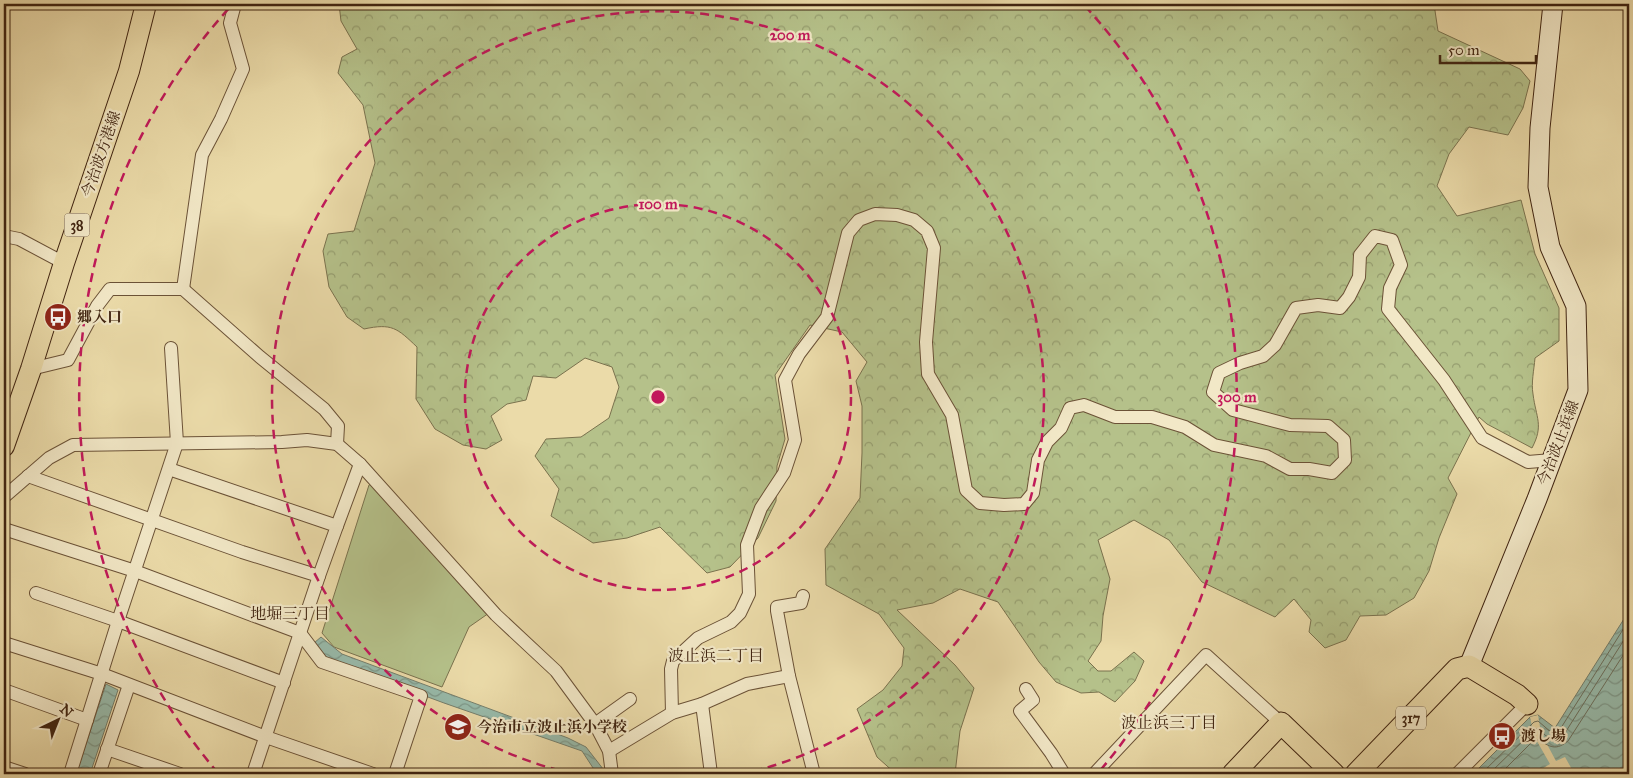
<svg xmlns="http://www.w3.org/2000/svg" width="1633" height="778" font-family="'IM FELL Great Primer','Noto Serif JP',serif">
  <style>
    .green { fill: #b5c18a; stroke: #7a724e }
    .forest { fill: url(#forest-crowns); stroke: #7a724e }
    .water { fill: url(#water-waves); stroke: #757f6d }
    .pier { fill: #ebdba9 }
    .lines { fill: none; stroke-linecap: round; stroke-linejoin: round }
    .shore { stroke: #6c705e; stroke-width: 1 }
    .minor-casing { stroke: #6b5237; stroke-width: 14 }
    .secondary-casing { stroke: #402411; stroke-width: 21 }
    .primary-casing { stroke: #402411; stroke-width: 22 }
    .trunk-casing { stroke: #402411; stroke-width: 23 }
    .minor { stroke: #f2e8c7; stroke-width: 12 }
    .secondary { stroke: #f2e8c7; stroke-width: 19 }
    .primary { stroke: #ebdba9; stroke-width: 20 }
    .trunk { stroke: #ebdba9; stroke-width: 21 }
    .ring { fill: none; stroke: #c2185b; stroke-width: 2.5; stroke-dasharray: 9 6 }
    .labels { text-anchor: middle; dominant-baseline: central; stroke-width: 4.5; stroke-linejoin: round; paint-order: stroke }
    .shield { fill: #f2e8c7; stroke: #755f48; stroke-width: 1 }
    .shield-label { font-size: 14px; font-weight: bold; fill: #402411 }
    .street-label { font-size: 15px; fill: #402411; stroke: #f2e8c7 }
    .poi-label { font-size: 15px; font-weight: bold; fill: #402411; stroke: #f2e8c7; text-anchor: start }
    .neighbourhood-label { font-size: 16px; fill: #402411; stroke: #f2e8c7 }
    .centre { fill: #c2185b; stroke: #f2e8c7; stroke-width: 2.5 }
    .ring-label { font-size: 15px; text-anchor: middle; font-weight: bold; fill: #c2185b; stroke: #f2e8c7; stroke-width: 4.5; stroke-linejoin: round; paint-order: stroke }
  </style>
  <defs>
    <pattern id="forest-crowns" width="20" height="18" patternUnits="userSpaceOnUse" patternTransform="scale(1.25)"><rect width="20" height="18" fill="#b5c18a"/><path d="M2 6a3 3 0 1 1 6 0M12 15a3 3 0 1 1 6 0" fill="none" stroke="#959d6f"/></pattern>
    <pattern id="water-waves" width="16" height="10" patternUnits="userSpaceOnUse" patternTransform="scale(1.25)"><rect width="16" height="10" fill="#98bbab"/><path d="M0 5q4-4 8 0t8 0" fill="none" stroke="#7d988a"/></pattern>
  </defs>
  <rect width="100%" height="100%" fill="#ebdba9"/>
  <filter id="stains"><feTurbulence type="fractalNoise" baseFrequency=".004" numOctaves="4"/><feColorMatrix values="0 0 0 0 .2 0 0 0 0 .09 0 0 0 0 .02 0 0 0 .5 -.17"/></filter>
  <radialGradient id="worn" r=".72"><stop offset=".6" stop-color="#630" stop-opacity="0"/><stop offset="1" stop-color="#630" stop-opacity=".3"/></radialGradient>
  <polygon class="green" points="372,483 489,613 469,627 442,687 334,647 322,633 369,485"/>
  <path class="forest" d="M339,4H1434L1438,31L1520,69L1530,81L1523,108L1508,135L1469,127L1449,154L1437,186L1457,216L1521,200L1535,254L1559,308V341L1535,358C1534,370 1531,383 1533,394C1536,418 1544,425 1532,448L1487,424L1479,417L1448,478L1457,494L1439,538L1429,571L1414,598L1386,615L1360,616L1346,640L1325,648L1309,632L1311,620L1294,599L1275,617L1202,582L1169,540L1134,520L1098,540L1110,579L1103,616L1101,641L1088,661L1098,671H1111L1134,652L1144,661L1135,681L1115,702L1099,692L1081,693L1056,682L1039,662L998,602L960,589L933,603L897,610L955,665L974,688L960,731L955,774H896L877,757L857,709L883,690L902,666L904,648L879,614L826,585L825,549L860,498L862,453V406L856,381L867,362L842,332L810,325L775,375L785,439L777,466L776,501L758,538L730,567L707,573L660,527L627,538L593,543L551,516L559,489L535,456L546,439L581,437L609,418L619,387L612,367L585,358L556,378L533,376L526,400L507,404L491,416L502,440L486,449L463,445L435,429L416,399L417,347C397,328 392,323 364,329L347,317L329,287L323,251L328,234L354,231L375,163L363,105L338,73L342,57L357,49L341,21Z"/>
  <g class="water">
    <polygon points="1629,611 1629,774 1473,774 1530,717 1538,715 1555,728"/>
    <polygon points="321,637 342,654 568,738 586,747 607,774 597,774 582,751 444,703 323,658 314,643"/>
    <polygon points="106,684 118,690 90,774 76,774"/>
  </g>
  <polygon class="pier" points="1538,715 1541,733 1556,761 1565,757 1574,773 1542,774 1540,770 1550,764 1534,736 1530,717"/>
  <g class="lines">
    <g class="shore">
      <polyline points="1481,774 1534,722 1538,721 1552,733 1559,731 1629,620"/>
      <path d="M1489,774L1535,729H1538C1546,736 1552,743 1563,736L1629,632"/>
      <path d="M1500,774L1535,739C1549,744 1553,753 1568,741L1629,646"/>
    </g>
    <g class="minor-casing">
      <g id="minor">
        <polyline points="4,236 19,239 64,263"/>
        <polyline points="183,289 202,155 221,119 243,69 230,23 235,4"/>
        <polyline points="31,369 68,360 97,306 110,289 183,289 260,357 324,409 338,426 337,444"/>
        <polyline points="169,469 337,526 319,576"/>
        <polyline points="28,476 242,552 319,576 253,774"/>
        <polyline points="4,497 49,458 73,445 282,442 307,440 337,444 360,464 496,615 556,671 595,724 609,751 612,774"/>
        <polyline points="337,526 360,464"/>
        <polyline points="4,529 135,571 300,633 322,662 421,696 395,774"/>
        <polyline points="36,593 118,621 284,683"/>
        <polyline points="803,596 801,603 777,607 777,611 789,676 814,774"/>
        <polyline points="4,643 102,674 266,737 373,774"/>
        <polyline points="1026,689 1033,700 1020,711 1051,753 1064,774"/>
        <polyline points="4,690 87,720"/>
        <polyline points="702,704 711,774"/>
        <polyline points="672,713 671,669 673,661 698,638 731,622 740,613 749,594 747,545 761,508 784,473 795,440 785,380 799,354 827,317 848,233 859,220 875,214 897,215 914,220 927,231 934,248 926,342 928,374 952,415 966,490 980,503 1004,505 1024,504 1033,493 1038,460 1047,442 1061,428 1070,408 1084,405 1115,417 1152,417 1185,427 1214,445 1266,456 1290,469 1309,469 1332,473 1345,460 1344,440 1328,426 1290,425 1233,410 1213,392 1219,373 1240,363 1263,356 1275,345 1296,308 1318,305 1340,308 1349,297 1359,277 1360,255 1375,236 1392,240 1401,265 1390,288 1388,309 1444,380 1482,438 1528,462 1552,460"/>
        <polyline points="595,724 630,699"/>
        <polyline points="107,749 180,774"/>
        <polyline points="609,751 672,713 702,704 747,684 789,676"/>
        <polyline points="4,767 25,774"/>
        <polyline points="70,774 118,621 177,443 171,348"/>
        <polyline points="99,774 129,685"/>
        <polyline points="1094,774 1206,655 1281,723"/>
        <polyline points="1457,774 1527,704"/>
      </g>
    </g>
    <g class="secondary-casing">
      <polyline id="secondary" points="1469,666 1537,499 1578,390 1576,306 1550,247 1538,187 1540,128 1553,4"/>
    </g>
    <g class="primary-casing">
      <polyline id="primary" points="4,446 31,369 64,263 129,71 146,4"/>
    </g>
    <g class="trunk-casing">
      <g id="trunk">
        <polyline points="1233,774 1281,723 1334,774"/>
        <polyline points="1356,774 1457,669 1469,666 1517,695 1527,704"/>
      </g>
    </g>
    <use href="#minor" class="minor"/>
    <use href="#secondary" class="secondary"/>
    <use href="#primary" class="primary"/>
    <use href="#trunk" class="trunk"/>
  </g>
  <g class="ring">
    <circle cx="658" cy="397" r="193"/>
    <path d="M574 774A386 386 0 1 1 742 774"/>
    <path d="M218 773A579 579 0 0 1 231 6M1085 6A579 579 0 0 1 1098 773"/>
  </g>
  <defs>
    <g id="bus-disc" transform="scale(1.4375)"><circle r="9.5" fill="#8f2418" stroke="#f2e8c7"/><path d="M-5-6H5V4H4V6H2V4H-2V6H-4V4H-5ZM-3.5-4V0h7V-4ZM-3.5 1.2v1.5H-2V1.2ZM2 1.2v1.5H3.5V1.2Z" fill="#fff"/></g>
    <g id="school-disc" transform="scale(1.4375)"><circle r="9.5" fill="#8f2418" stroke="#f2e8c7"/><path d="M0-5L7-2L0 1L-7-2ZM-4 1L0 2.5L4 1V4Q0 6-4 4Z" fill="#fff"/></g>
  </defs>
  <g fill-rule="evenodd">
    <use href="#bus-disc" x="58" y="317"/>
    <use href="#school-disc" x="458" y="727"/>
    <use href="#bus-disc" x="1502" y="736"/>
  </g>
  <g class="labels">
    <g class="shield">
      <rect x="64.5" y="213.5" width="25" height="23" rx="4"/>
      <rect x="1396" y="706.5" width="30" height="23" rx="4"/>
    </g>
    <g class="shield-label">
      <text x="77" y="225">38</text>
      <text x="1411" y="718">317</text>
    </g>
    <g class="street-label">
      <text transform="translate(101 154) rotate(-71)">今治波方港線</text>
      <text transform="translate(1558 443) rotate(-69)">今治波止浜線</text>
    </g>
    <g class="poi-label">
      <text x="77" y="317">郷入口</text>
      <text x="477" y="727">今治市立波止浜小学校</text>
      <text x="1521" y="736">渡し場</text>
    </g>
    <g class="neighbourhood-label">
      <text x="290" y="613">地堀三丁目</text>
      <text x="716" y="655">波止浜二丁目</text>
      <text x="1169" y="722">波止浜三丁目</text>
    </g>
  </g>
  <circle cx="658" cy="397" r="8" class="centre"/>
  <g class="ring-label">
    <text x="790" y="40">200 m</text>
    <text x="658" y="209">100 m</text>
    <text x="1237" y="402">300 m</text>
  </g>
  <rect width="1633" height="778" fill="none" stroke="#ebdba9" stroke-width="20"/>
  <rect x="5" y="5" width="1623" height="768" fill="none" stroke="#402411" stroke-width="2.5"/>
  <rect x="10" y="10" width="1613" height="758" fill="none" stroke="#402411"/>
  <g transform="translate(58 720) rotate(43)" stroke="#f2e8c7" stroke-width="4" paint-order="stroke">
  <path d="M0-4L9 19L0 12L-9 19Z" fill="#402411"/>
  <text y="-8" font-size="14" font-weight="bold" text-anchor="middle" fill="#402411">N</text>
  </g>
  <path d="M1440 55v8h96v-8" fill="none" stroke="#402411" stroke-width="2.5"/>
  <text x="1448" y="55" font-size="15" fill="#402411" stroke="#f2e8c7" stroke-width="4" paint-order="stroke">50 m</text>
  <rect width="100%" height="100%" filter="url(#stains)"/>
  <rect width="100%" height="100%" fill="url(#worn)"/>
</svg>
